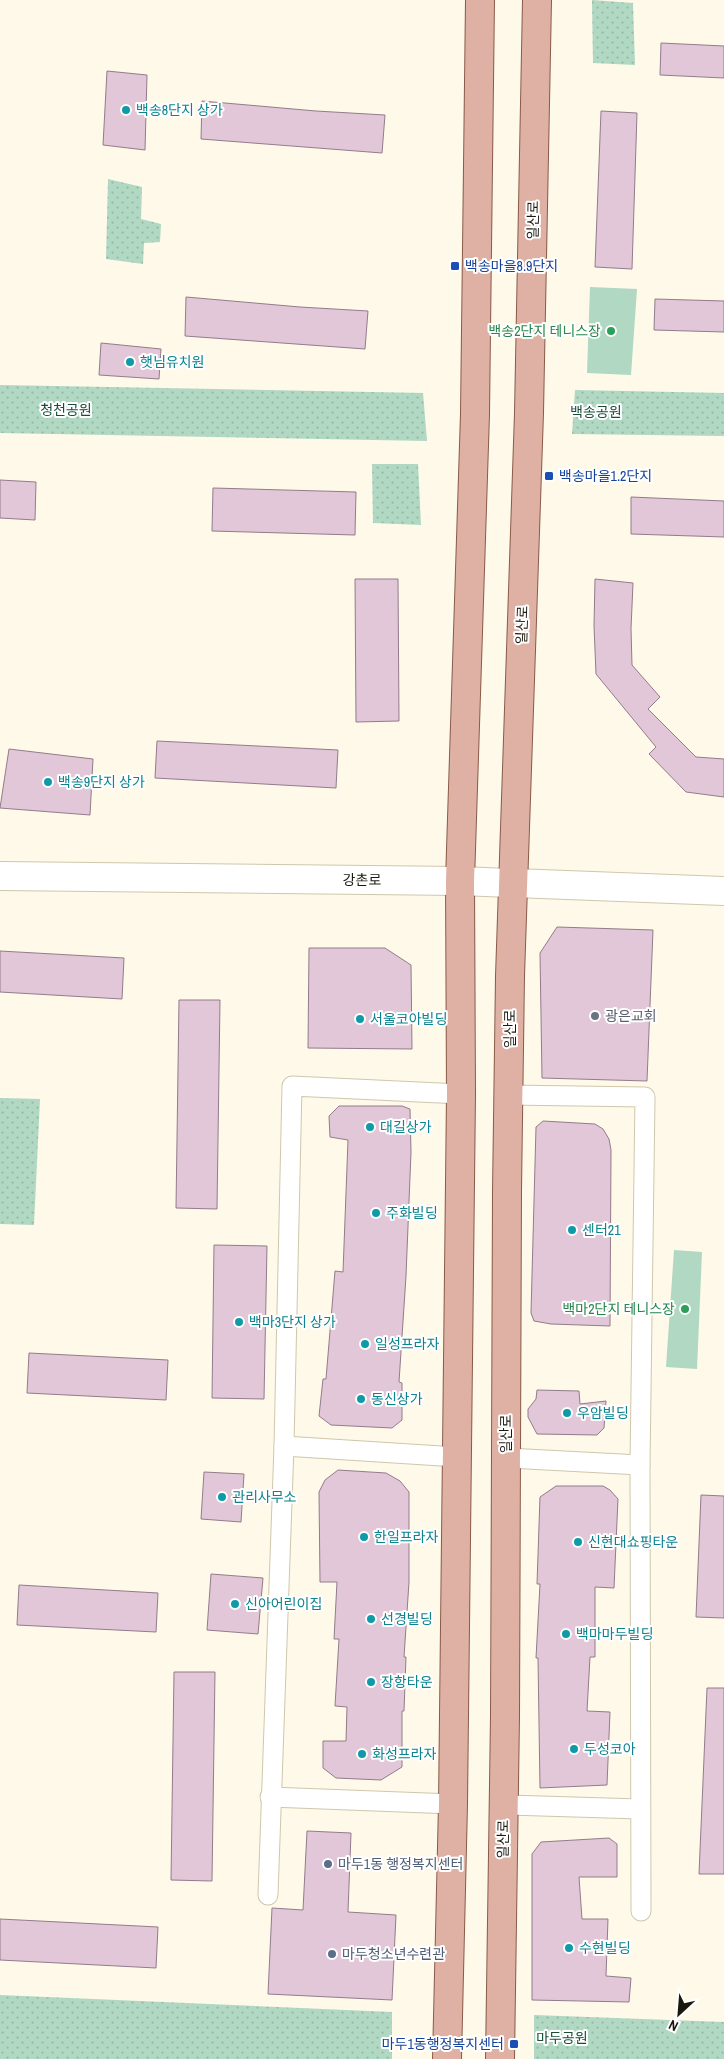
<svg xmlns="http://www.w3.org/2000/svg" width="724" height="2059" font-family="'Archivo Narrow','Noto Sans KR',sans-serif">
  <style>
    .grass { fill: #b0d8c3 }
    .park { fill: url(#park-dots) }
    .building { fill: #e1c7d7; stroke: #937c8b }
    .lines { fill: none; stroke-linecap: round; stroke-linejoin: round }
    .street-casing { stroke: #cfc7ad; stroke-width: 21 }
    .secondary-casing { stroke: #cfc7ad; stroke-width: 30 }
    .primary-casing { stroke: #8b5a48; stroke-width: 30 }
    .street { stroke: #fff; stroke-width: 19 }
    .secondary { stroke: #fff; stroke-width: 28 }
    .primary { stroke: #deb1a4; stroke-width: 28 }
    .culture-dot { fill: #0f9aa8; stroke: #fff; stroke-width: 2 }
    .transit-dot { fill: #1a4fb4; stroke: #fff; stroke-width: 2 }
    .leisure-dot { fill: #2e9e5b; stroke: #fff; stroke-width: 2 }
    .worship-dot { fill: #6b7280; stroke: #fff; stroke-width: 2 }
    .service-dot { fill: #5c6f8a; stroke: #fff; stroke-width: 2 }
    .labels { text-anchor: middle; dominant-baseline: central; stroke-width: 4; stroke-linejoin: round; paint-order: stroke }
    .culture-label { font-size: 14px; fill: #0d838f; stroke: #fff; text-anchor: start }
    .street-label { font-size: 14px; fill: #1b180e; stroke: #fff }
    .transit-label { font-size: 14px; fill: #164399; stroke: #fff; text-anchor: start }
    .leisure-label { font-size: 14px; fill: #27864d; stroke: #fff; text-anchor: end }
    .park-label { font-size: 14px; fill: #194d37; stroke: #fff }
    .worship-label { font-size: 14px; fill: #5b616d; stroke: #fff; text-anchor: start }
    .service-label { font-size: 14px; fill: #4e5e75; stroke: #fff; text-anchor: start }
  </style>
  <defs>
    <pattern id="park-dots" width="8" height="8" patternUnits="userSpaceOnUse" patternTransform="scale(1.25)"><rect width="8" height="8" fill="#b0d8c3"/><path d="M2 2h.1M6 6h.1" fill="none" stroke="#97b9a6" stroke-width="1.8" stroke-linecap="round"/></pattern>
  </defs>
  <rect width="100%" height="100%" fill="#fef9e8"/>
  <g class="grass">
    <polygon points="590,287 637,289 631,375 587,373"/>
    <polygon points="674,1250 702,1252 697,1369 666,1367"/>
  </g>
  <g class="park">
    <polygon points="592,0 633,3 635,65 593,63"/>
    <polygon points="108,179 142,187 141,219 161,224 160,242 144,243 143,264 106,259"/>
    <polygon points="0,385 423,393 427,441 0,433"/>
    <polygon points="575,390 724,393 724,436 572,434"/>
    <polygon points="372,464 418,464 421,525 373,523"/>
    <polygon points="0,1098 40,1099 34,1225 0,1224"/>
    <polygon points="0,1995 392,2012 392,2059 0,2059"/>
    <polygon points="534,2015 724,2022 724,2059 534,2059"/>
  </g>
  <g class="building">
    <polygon points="661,43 724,46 724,78 660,75"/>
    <polygon points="107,71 147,75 145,150 103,145"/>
    <polygon points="202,101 316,111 385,115 382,153 201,139"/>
    <polygon points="601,111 637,113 632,269 595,267"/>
    <polygon points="186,297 300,307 368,311 365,349 185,336"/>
    <polygon points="655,299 724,301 724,332 654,330"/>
    <polygon points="101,343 161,349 159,379 99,375"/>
    <polygon points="0,480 36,482 35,520 0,518"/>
    <polygon points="213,488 356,492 355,535 212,531"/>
    <polygon points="631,497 724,501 724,537 631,534"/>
    <polygon points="355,579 398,579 399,721 356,722"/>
    <polygon points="595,579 633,583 631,629 632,665 660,697 648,709 696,757 724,759 724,797 686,792 649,754 656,747 596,674 594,626"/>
    <polygon points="157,741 338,750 336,788 155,778"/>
    <polygon points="9,749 93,759 90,815 0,808"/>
    <polygon points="557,927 653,930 647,1081 542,1078 540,953"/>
    <polygon points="309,948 385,948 411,965 412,1049 308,1048"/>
    <polygon points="0,951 124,958 122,999 0,992"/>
    <polygon points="179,1000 220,1000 217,1209 176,1208"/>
    <polygon points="339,1106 402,1106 410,1109 411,1152 406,1276 399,1382 402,1383 402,1420 392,1428 331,1425 319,1416 323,1379 326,1379 335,1271 343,1272 348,1140 330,1137 329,1116"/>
    <polygon points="543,1121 595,1124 603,1129 609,1139 611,1150 610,1326 551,1324 534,1321 531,1313 536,1127"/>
    <polygon points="214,1245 267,1246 264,1399 212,1398"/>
    <polygon points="29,1353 168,1360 166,1400 27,1393"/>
    <polygon points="537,1390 579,1391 580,1404 606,1401 604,1428 597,1435 537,1434 528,1417 528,1409 536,1399"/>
    <polygon points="338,1470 386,1473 400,1481 409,1492 409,1582 404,1657 406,1657 404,1711 402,1711 402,1767 381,1780 336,1778 323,1768 323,1741 346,1741 347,1707 335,1706 339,1639 334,1639 337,1582 320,1582 319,1492 325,1480"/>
    <polygon points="204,1472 244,1474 241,1522 201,1519"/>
    <polygon points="556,1486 603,1486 610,1490 618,1499 614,1588 595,1587 595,1657 590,1657 587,1711 610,1712 607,1785 540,1788 538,1658 536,1658 540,1584 537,1584 540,1497"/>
    <polygon points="701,1495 724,1496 724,1618 696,1617"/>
    <polygon points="211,1574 263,1578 258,1634 207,1630"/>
    <polygon points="19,1585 158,1593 156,1632 17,1625"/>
    <polygon points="174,1672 215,1672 212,1881 171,1880"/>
    <polygon points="707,1688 724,1688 724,1874 699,1874"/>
    <polygon points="307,1831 351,1833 348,1912 396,1915 392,2000 268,1994 272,1908 303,1910"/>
    <polygon points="609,1838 617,1844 617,1877 579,1877 582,1919 608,1919 606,1976 631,1978 629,2002 532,2000 532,1854 541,1842"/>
    <polygon points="0,1919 158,1927 156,1968 0,1960"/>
  </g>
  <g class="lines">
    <g class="street-casing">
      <g id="street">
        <polyline points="509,1095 645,1097 640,1465 641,1911"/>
        <polyline points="284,1446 457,1457"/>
        <polyline points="506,1458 640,1465"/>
        <polyline points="270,1797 453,1804"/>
        <polyline points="504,1805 640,1809"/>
        <polyline points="268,1895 284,1446 292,1086 461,1094"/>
      </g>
    </g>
    <g class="secondary-casing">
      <polyline id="secondary" points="0,876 460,881 724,891"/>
    </g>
    <g class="primary-casing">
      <g id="primary">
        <polyline points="447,2059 453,1804 461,1094 460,881 475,414 480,0"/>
        <polyline points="500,2059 505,1716 507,1191 510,976 529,413 537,0"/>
      </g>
    </g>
    <use href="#street" class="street"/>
    <use href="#secondary" class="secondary"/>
    <use href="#primary" class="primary"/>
  </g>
  <g class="culture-dot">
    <circle cx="126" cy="110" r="5"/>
    <circle cx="130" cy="362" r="5"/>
    <circle cx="48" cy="782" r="5"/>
    <circle cx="360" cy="1019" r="5"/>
    <circle cx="370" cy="1127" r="5"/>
    <circle cx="376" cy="1213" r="5"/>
    <circle cx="572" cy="1230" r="5"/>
    <circle cx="239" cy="1322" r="5"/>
    <circle cx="365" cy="1344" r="5"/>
    <circle cx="361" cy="1399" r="5"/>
    <circle cx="567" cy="1413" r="5"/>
    <circle cx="222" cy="1497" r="5"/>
    <circle cx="364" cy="1537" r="5"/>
    <circle cx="578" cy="1542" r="5"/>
    <circle cx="235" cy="1604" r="5"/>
    <circle cx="371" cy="1619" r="5"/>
    <circle cx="566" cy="1634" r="5"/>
    <circle cx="371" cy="1682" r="5"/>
    <circle cx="574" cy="1749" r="5"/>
    <circle cx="362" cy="1754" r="5"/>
    <circle cx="569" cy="1948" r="5"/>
  </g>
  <g class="transit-dot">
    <rect x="450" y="261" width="10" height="10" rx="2.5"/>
    <rect x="544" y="471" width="10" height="10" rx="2.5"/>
    <rect x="509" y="2039" width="10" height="10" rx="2.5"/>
  </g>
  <g class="leisure-dot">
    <circle cx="611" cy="331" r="5"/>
    <circle cx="685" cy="1309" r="5"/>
  </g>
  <circle class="worship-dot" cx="595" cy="1016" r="5"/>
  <g class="service-dot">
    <circle cx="328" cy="1864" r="5"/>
    <circle cx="332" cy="1954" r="5"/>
  </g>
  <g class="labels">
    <g class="culture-label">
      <text x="136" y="110">백송8단지 상가</text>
      <text x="140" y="362">햇님유치원</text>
      <text x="58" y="782">백송9단지 상가</text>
      <text x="370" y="1019">서울코아빌딩</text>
      <text x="380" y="1127">대길상가</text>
      <text x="386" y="1213">주화빌딩</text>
      <text x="582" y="1230">센터21</text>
      <text x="249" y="1322">백마3단지 상가</text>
      <text x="375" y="1344">일성프라자</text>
      <text x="371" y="1399">동신상가</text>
      <text x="577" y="1413">우암빌딩</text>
      <text x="232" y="1497">관리사무소</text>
      <text x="374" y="1537">한일프라자</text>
      <text x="588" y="1542">신현대쇼핑타운</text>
      <text x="245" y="1604">신아어린이집</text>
      <text x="381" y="1619">선경빌딩</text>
      <text x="576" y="1634">백마마두빌딩</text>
      <text x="381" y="1682">장항타운</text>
      <text x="584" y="1749">두성코아</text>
      <text x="372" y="1754">화성프라자</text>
      <text x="579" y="1948">수현빌딩</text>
    </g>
    <g class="street-label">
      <text transform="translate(533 220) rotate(-89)">일산로</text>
      <text transform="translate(522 625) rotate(-88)">일산로</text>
      <text x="362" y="880">강촌로</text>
      <text transform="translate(510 1029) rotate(-90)">일산로</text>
      <text transform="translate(506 1434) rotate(-90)">일산로</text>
      <text transform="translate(503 1839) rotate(-89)">일산로</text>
    </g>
    <g class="transit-label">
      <text x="465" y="266">백송마을8.9단지</text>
      <text x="559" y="476">백송마을1.2단지</text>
      <text x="504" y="2044" text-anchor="end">마두1동행정복지센터</text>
    </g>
    <g class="leisure-label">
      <text x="601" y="331">백송2단지 테니스장</text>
      <text x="675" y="1309">백마2단지 테니스장</text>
    </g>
    <g class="park-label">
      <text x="66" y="410">청천공원</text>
      <text x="596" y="412">백송공원</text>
      <text x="562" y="2038">마두공원</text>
    </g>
    <g class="worship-label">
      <text x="605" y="1016">광은교회</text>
    </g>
    <g class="service-label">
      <text x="338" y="1864">마두1동 행정복지센터</text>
      <text x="342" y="1954">마두청소년수련관</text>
    </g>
  </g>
  <g transform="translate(679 2014) rotate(206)" stroke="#ffffff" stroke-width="4" paint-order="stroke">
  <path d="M0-4L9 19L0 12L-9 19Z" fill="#1b180e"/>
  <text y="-8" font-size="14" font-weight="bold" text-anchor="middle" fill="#1b180e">N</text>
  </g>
</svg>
